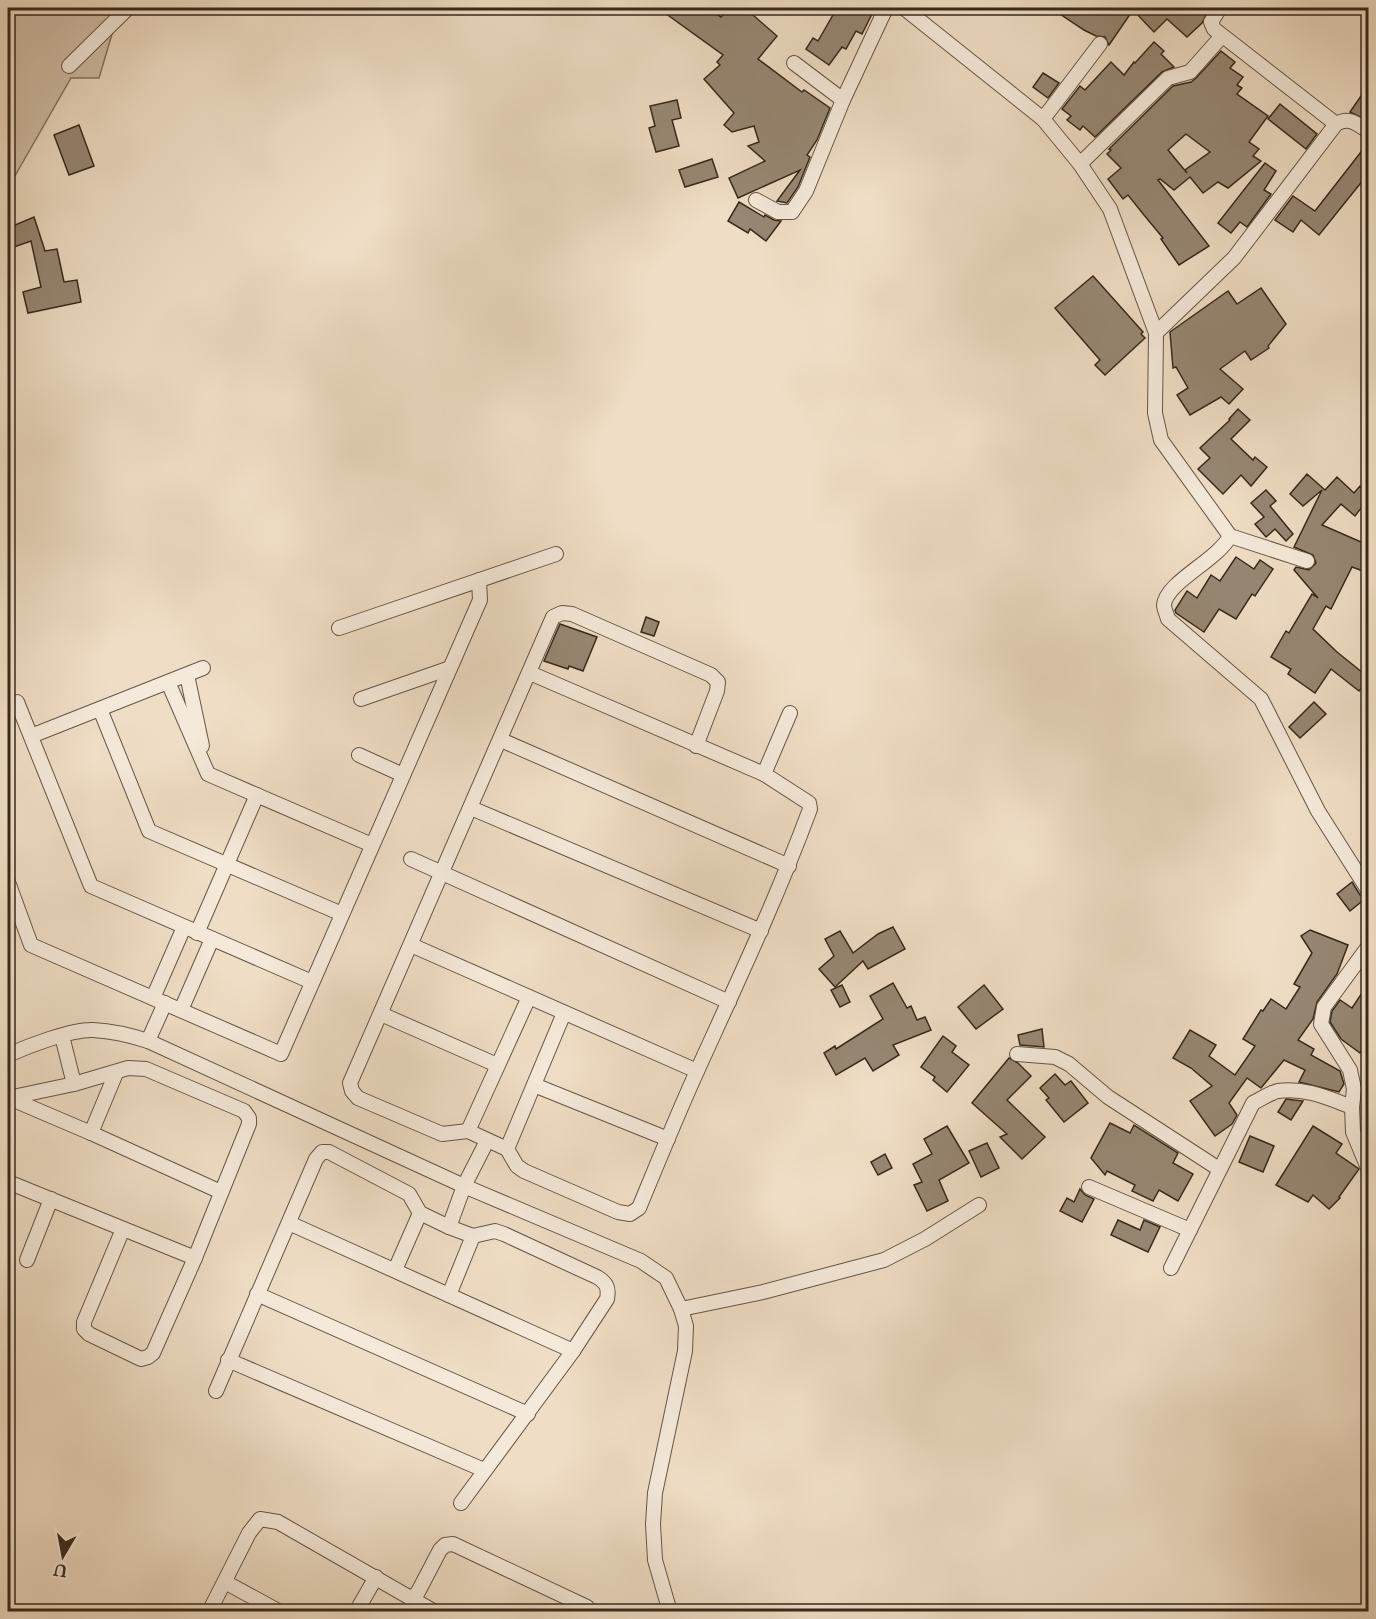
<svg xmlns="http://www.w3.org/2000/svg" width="1376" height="1619" font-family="'IM FELL Double Pica',serif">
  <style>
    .green { fill: #d0bea8; stroke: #847462; stroke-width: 1.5 }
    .building { fill: #978773; stroke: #37291b; stroke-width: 1.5; fill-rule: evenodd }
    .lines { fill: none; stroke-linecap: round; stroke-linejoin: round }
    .minor-casing { stroke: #655646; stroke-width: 16 }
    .minor { stroke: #f5e9d9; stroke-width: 14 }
  </style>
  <rect width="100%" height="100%" fill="#efddc5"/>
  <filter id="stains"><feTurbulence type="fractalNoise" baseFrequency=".00333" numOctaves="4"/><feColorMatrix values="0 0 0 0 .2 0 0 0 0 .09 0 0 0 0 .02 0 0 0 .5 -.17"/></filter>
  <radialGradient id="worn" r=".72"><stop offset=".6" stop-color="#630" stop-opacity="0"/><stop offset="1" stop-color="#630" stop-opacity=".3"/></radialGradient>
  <polygon class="green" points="8,8 127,8 118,14 99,78 71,78 8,188"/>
  <g class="building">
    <polygon points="658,8 707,8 721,17 729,8 760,8 753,15 777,36 758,59 802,92 804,90 830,108 817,140 807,155 810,157 798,187 787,203 777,201 800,170 738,198 729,178 765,161 748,146 759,142 754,126 732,132 724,125 734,113 704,79 720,65 717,62 723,55"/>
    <polygon points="837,8 875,8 862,34 856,31 846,49 842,47 829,65 806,49 813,38 818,41"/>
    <polygon points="1051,8 1210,8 1202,23 1187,37 1167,19 1154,32 1133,10 1109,45 1105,37 1096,36 1084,30"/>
    <polygon points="1154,42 1164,51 1161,54 1174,67 1162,72 1095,137 1083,126 1080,130 1067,120 1071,116 1062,109 1080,86 1085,90 1111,62 1124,75 1134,62 1135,63"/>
    <path d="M1221,51L1235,62L1230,68L1243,77L1237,85L1242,88L1237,94L1268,116L1249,142L1259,149L1253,156L1261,161L1228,188L1218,182L1203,193L1190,177L1174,190L1160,179L1158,180L1209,246L1179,265L1161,239L1163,238L1144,215L1128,195L1123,199L1108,179L1121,168L1107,154L1111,150L1109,149L1173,86L1191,82L1196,78ZM1186,134L1210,152L1185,170L1187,173L1168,150Z"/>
    <polygon points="1043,73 1059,83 1048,98 1033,87"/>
    <polygon points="1368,86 1368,121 1350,112"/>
    <polygon points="677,100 681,118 672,120 679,146 656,152 649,128 655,126 650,106"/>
    <polygon points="1280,104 1317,134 1306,149 1268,119"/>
    <polygon points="79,125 94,166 69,175 54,135"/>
    <polygon points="1368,143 1368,174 1319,235 1301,220 1293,232 1275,220 1293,196 1315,211"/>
    <polygon points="712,159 718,177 685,187 679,170"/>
    <polygon points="1265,163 1276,171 1264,190 1271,194 1247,227 1240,222 1231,233 1218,223"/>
    <polygon points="739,202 764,217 765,215 774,220 781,221 766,241 750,229 748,233 728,221"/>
    <polygon points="34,217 45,251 57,249 64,282 77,280 81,302 28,313 23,292 41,287 31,241 11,248 8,241 8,228"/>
    <polygon points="1093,276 1143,332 1141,334 1145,338 1105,375 1095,365 1100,360 1055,308"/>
    <polygon points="1261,288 1286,324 1268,346 1269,348 1251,360 1245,351 1220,369 1243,389 1229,404 1221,397 1190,415 1177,395 1188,388 1176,367 1173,368 1170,332 1228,291 1237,304"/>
    <polygon points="1238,409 1250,420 1231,439 1253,460 1255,457 1267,467 1251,486 1241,475 1223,494 1198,469 1210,458 1200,448 1230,420 1229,419"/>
    <polygon points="1307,474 1325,490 1337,477 1354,493 1360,486 1368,494 1368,499 1355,516 1341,504 1322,525 1368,545 1368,558 1363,571 1352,567 1331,609 1326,606 1313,629 1337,652 1368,677 1368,680 1359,691 1331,669 1315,693 1288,674 1291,669 1271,657 1286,631 1289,633 1312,594 1318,598 1294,570 1296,567 1309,570 1316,563 1313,555 1294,547 1322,490 1303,506 1290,494"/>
    <polygon points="1266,490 1276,501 1270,506 1293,534 1286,541 1275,529 1266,537 1255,524 1264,517 1251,503"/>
    <polygon points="1236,557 1254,569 1260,560 1273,569 1255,596 1252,594 1236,619 1219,609 1204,632 1176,613 1175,610 1187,591 1197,598 1211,575 1220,581"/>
    <polygon points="646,617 659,622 654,636 641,632"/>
    <polygon points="560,624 597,637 583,671 569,666 568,669 544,661"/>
    <polygon points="1314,702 1326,714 1300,738 1289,727"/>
    <polygon points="1352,882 1360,895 1366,898 1350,911 1337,894"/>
    <polygon points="893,927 905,949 868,969 863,961 835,987 819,969 834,956 825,939 840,931 853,953 878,934"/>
    <polygon points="1310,930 1348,945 1337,974 1317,1002 1313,1019 1298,1040 1314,1049 1311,1055 1340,1071 1344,1084 1339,1092 1299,1082 1305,1070 1284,1060 1261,1088 1247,1078 1229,1103 1237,1115 1232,1124 1215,1136 1190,1101 1212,1086 1191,1068 1173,1058 1190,1030 1216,1045 1209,1056 1235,1075 1255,1046 1243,1039 1261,1010 1263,1011 1271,999 1286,1009 1300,987 1294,984 1312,953 1301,936"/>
    <polygon points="893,983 907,1008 911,1006 917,1020 925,1017 931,1030 893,1045 899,1055 873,1071 865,1058 836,1075 824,1053 835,1046 836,1049 883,1019 870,996"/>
    <polygon points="1368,984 1368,1041 1360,1053 1341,1039 1330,1022 1332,1011 1340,1000 1352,1008"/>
    <polygon points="842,985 850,1002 840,1007 831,990"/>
    <polygon points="984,985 1003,1009 976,1029 958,1007"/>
    <polygon points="1042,1029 1044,1047 1020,1045 1018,1035"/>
    <polygon points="943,1036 956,1046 952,1052 969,1065 947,1092 933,1080 935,1077 921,1067"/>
    <polygon points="1009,1058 1018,1063 1031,1076 1007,1100 1045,1137 1022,1159 1000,1137 1007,1134 972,1103"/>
    <polygon points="1055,1074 1065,1085 1071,1081 1088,1103 1064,1122 1046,1100 1049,1098 1040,1088"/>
    <polygon points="1286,1099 1303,1101 1291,1120 1278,1112"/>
    <polygon points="1110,1123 1130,1133 1134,1125 1178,1153 1173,1163 1193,1174 1178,1201 1159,1190 1153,1201 1132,1191 1135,1185 1107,1171 1105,1175 1091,1158"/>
    <polygon points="947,1126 969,1163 939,1180 948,1201 927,1211 914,1185 922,1182 913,1164 932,1154 924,1139"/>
    <polygon points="1313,1126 1342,1144 1336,1153 1359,1169 1339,1197 1340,1198 1329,1209 1313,1195 1308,1202 1276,1185"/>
    <polygon points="1250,1136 1274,1146 1263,1172 1239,1162"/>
    <polygon points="987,1143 999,1168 981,1177 969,1151"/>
    <polygon points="885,1154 892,1168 878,1175 871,1162"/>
    <polygon points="1080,1189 1085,1195 1094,1199 1082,1222 1060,1211 1067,1198 1074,1202"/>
    <polygon points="1118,1220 1140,1230 1144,1220 1160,1227 1148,1252 1111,1235"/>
  </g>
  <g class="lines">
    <g class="minor-casing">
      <g id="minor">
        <path d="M904,8L1043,119L1080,164L1110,209L1156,333L1155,413L1161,440L1230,536C1218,560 1166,582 1164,605C1164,609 1167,615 1168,619L1261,699L1318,811L1368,890"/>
        <polyline points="1220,8 1211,22 1214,29 1336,124"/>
        <polyline points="794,63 843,100"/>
        <polyline points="69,66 128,8"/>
        <polyline points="1043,119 1100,44"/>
        <polyline points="1080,164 1168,78 1190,72 1222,36"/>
        <polyline points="756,200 778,212 792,212 806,191 843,100 886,8"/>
        <path d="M1156,333L1234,258L1336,124C1349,116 1357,124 1368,131"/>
        <polyline points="1230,536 1307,561"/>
        <polyline points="339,628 556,554"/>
        <path d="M530,673L764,774L809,803L810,809C777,898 737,983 698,1069C677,1115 658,1162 639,1208L630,1214L618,1212L524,1171L517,1166L507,1149L468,1131L442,1134L358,1098L352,1091L350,1083L553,617L562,613L572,614L711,675L718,682L717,691L696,746"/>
        <polyline points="187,675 202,746"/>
        <polyline points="168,682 208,774 372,845"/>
        <polyline points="361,699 450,668"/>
        <polyline points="17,702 91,886 312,982"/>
        <polyline points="100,709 149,831 342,914"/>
        <polyline points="31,736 203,668"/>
        <polyline points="501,740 789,866"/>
        <polyline points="359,755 403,775"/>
        <polyline points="764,774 790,713"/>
        <polyline points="471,808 761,931"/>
        <polyline points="411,859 729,1002"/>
        <polyline points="8,882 31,945 281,1054 480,600 479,580"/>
        <polyline points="197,933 257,795"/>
        <polyline points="411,945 697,1071"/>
        <polyline points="1368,947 1324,1007 1321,1024 1350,1070 1354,1089 1352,1107 1353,1132 1368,1168"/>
        <polyline points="153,998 184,927"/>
        <polyline points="181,1010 212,939"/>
        <polyline points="381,1014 497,1065"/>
        <polyline points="62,1036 74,1084"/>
        <polyline points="148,1041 165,1003"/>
        <polyline points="1017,1054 1055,1057 1069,1064 1108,1097 1219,1169"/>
        <path d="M8,1055C28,1046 72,1029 93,1030C112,1031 130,1035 148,1041L464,1186L641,1261L666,1278L681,1309L686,1326L685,1351L655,1493L653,1524L655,1560L670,1612"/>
        <polyline points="116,1073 91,1133 221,1192"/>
        <polyline points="534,1085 668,1139"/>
        <polyline points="8,1098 74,1084 128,1068 146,1069 244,1111 249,1118 249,1124 195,1258 153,1353 148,1357 141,1359 89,1334 84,1329 84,1322 123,1229"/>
        <polyline points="9,1098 91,1133"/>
        <polyline points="468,1131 529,997"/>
        <polyline points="507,1149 564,1013"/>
        <polyline points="8,1182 195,1258"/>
        <polyline points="1089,1187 1190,1230"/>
        <polyline points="289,1223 573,1351"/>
        <polyline points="449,1227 464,1186 487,1141"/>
        <polyline points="27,1260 51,1199"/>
        <path d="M1171,1268L1253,1103C1261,1099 1270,1093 1278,1091C1304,1087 1328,1098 1352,1107"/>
        <polyline points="395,1270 420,1213"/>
        <polyline points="257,1294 528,1414"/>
        <polyline points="449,1295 473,1236"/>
        <polyline points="681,1309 763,1292 884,1260 925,1239 979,1205"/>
        <polyline points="228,1360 484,1470"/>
        <path d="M216,1391L316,1159L322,1152H329L409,1194L420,1213L449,1227L473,1236L495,1231L504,1234L597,1277C607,1283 609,1288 607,1299L573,1351L461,1503"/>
        <polyline points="225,1582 280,1612"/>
        <polyline points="411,1599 418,1592 440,1550 445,1545 453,1544 587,1607"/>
        <polyline points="209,1612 249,1533 260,1519 278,1522 435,1612"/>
        <polyline points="356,1612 376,1577"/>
      </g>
    </g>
    <use href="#minor" class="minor"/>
  </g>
  <rect width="1376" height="1619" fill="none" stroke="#efddc5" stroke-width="30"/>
  <rect x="9" y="9" width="1358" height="1601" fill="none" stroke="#37291b" stroke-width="3"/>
  <rect x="15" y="15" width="1346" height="1589" fill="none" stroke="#37291b" stroke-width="1.5"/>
  <g transform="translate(63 1556) rotate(190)" stroke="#f5e9d9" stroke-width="4.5" paint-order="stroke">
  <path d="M0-4.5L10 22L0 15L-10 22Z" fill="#37291b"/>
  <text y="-9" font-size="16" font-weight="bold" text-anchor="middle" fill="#37291b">U</text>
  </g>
  <rect width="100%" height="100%" filter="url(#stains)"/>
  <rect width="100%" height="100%" fill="url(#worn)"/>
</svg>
